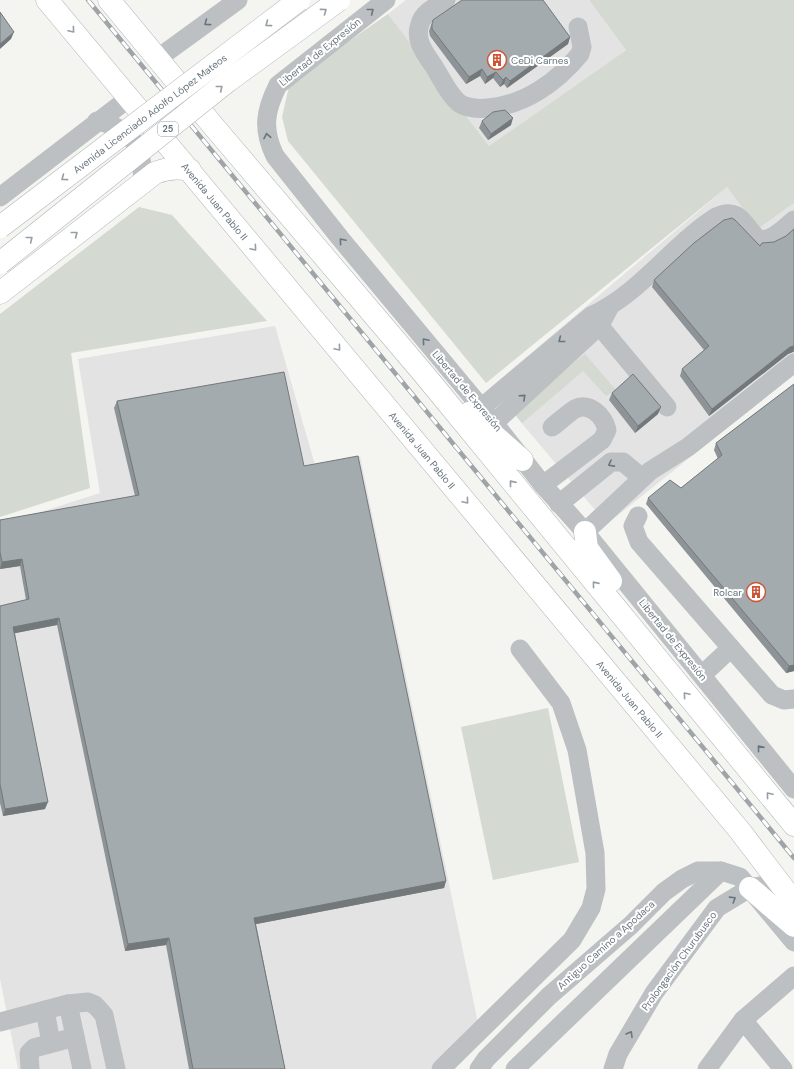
<svg xmlns="http://www.w3.org/2000/svg" width="794" height="1069" font-family="'DM Sans',sans-serif">
  <style>
    .built { fill: #e2e3e2 }
    .green { fill: #d4d9d1 }
    .lines { fill: none; stroke-linecap: round; stroke-linejoin: round }
    .major-casing { stroke: #b0b4b7; stroke-width: 23 }
    .minor { stroke: #bcc0c2; stroke-width: 19 }
    .major { stroke: #fff; stroke-width: 22 }
    .rail-casing { stroke: #9ea4a8; stroke-width: 4.5 }
    .rail { stroke: #fff; stroke-width: 3; stroke-dasharray: 9; stroke-linecap: butt }
    .major-bridge-casing { stroke: #b0b4b7; stroke-width: 23; stroke-linecap: butt }
    .major-bridge { stroke: #fff; stroke-width: 22 }
    .wall { fill: #8d9396 }
    .shaded-wall { fill: #73787a }
    .building { fill: #a4abaf; stroke: #73787a }
    .oneway { stroke: #959ea5 }
    .oneway2 { stroke: #67757e }
    .labels { text-anchor: middle; dominant-baseline: central; stroke-width: 4; stroke-linejoin: round; paint-order: stroke }
    .shield { fill: #fff; stroke: #959ea5; stroke-width: 1 }
    .shield-label { font-size: 9px; font-weight: bold; fill: #67757e }
    .street-label { font-size: 10px; fill: #67757e; stroke: #fff }
    .poi-label { font-size: 10px; fill: #67757e; stroke: #fff; text-anchor: start }
  </style>
  <rect width="100%" height="100%" fill="#f4f4f1"/>
  <g class="built">
    <polygon points="406,0 589,0 626,50 489,146 388,14"/>
    <polygon points="727,187 758,229 794,203 794,374 607,524 491,387"/>
    <polygon points="275,326 315,465 360,456 479,1028 438,1069 18,1069 0,979 0,525 100,493 78,359"/>
  </g>
  <g class="green">
    <polygon points="589,0 794,0 794,203 758,229 727,187 486,383 288,141 282,117 290,82 388,14 489,146 626,50"/>
    <polygon points="139,207 172,215 267,321 71,353 90,488 0,517 0,314"/>
    <polygon points="585,354 616,390 606,396 583,371 522,423 513,411"/>
    <polygon points="548,708 579,862 493,880 461,727"/>
  </g>
  <g class="lines">
    <g class="major-casing">
      <g id="major">
        <path id="s1" d="M47,0L740,831L794,902"/>
        <polyline points="109,0 215,128 423,373 794,825"/>
        <path d="M0,293L155,173C167,168 177,167 190,170"/>
        <polyline points="469,413 522,460"/>
        <polyline points="585,532 587,548 611,581"/>
        <polyline points="750,888 794,926"/>
      </g>
    </g>
    <g class="minor">
      <path d="M386,0L278,85C265,111 262,129 275,156L340,238L494,423L543,485L585,532L794,789"/>
      <path d="M446,0C437,6 423,12 420,24C414,40 425,53 433,65C441,77 448,94 459,103C468,109 478,109 488,108C525,105 557,82 580,54L582,47L578,27"/>
      <polyline points="157,59 238,0"/>
      <path d="M97,121C131,128 145,147 142,182"/>
      <polyline points="0,197 129,98"/>
      <polyline points="592,317 667,407"/>
      <path d="M481,408L591,316C641,293 671,246 716,217C739,206 743,224 758,239C771,243 784,228 794,220"/>
      <polyline points="494,423 600,325 609,308"/>
      <path d="M543,485L602,440L607,430C604,417 590,401 575,409C567,414 560,421 552,427"/>
      <polyline points="559,504 611,462 623,462 642,478"/>
      <polyline points="638,516 633,526 639,542 731,648 702,675"/>
      <polyline points="585,532 650,471 688,447 794,363"/>
      <polyline points="731,648 772,695 784,700 794,699"/>
      <polyline points="68,1004 82,1069"/>
      <polyline points="45,1010 51,1043"/>
      <polyline points="743,1020 783,1069"/>
      <polyline points="0,1022 68,1004 88,1002 95,1005 104,1015 116,1069"/>
      <polyline points="30,1069 29,1053 34,1048 75,1037"/>
      <polyline points="441,1069 572,940 591,908 596,889 595,853 577,750 561,703 520,649"/>
      <polyline points="479,1069 486,1059 549,996 631,925 664,892 682,879 698,871 721,871 740,877 794,942"/>
      <polyline points="515,1069 721,871"/>
      <polyline points="613,1069 618,1054 654,993 717,908 750,888 779,882"/>
      <polyline points="707,1069 743,1020 794,976"/>
    </g>
    <use href="#major" class="major"/>
    <g class="rail-casing">
      <polyline id="rail" points="88,0 794,858"/>
    </g>
    <use href="#rail" class="rail"/>
    <g class="major-bridge-casing">
      <g id="major-bridge">
        <path id="s2" d="M0,227L299,0"/>
        <polyline points="0,263 228,81 339,0"/>
      </g>
    </g>
    <use href="#major-bridge" class="major-bridge"/>
  </g>
  <g class="wall">
    <polygon points="433,20 570,37 568,44 507,88 504,84 500,87 493,78 485,84 480,76 466,84 430,36 429,31"/>
    <polygon points="482,121 511,125 488,140 479,128"/>
    <polygon points="794,229 794,352 793,352 788,354 709,416 680,376 682,369 704,350 652,287 654,280 760,246 774,242 786,236"/>
    <polygon points="794,384 794,671 786,673 646,504 648,498 681,488 718,459 714,450 716,443"/>
    <polygon points="612,393 658,414 635,433 609,400"/>
    <polygon points="117,401 304,466 446,881 444,888 256,924 285,1069 189,1069 166,945 125,951 57,625 15,633 45,809 3,816 0,803 0,606 26,600 20,566 0,569 0,520 135,496 114,408"/>
  </g>
  <g class="shaded-wall">
    <polygon points="14,32 11,39 0,49 0,44"/>
    <polygon points="570,37 568,44 507,88 510,81"/>
    <polygon points="482,69 480,76 466,84 469,77"/>
    <polygon points="496,72 493,78 485,84 487,77"/>
    <polygon points="506,77 504,84 500,87 503,80"/>
    <polygon points="513,118 511,125 488,140 491,134"/>
    <polygon points="794,346 794,349 793,352 788,354 709,416 712,409 790,347"/>
    <polygon points="661,407 658,414 635,433 638,426"/>
    <polygon points="22,559 20,566 0,569 2,562"/>
    <polygon points="59,618 57,625 11,634 13,627"/>
    <polygon points="794,665 794,671 786,673 789,666"/>
    <polygon points="48,802 45,809 3,816 5,809"/>
    <polygon points="446,881 444,888 252,925 254,918"/>
    <polygon points="169,938 166,945 125,951 128,944"/>
  </g>
  <g class="building">
    <polygon points="462,0 543,0 570,37 510,81 506,77 503,80 496,72 487,77 482,69 469,77 432,29 432,24 433,20"/>
    <polygon points="0,12 14,32 0,44"/>
    <polygon points="505,110 513,118 491,134 482,121 493,112"/>
    <polygon points="732,218 735,220 760,246 762,243 774,242 786,236 794,229 794,346 790,347 712,409 682,369 709,346 654,280 694,243 724,220"/>
    <polygon points="284,372 304,466 358,456 446,881 254,918 285,1069 193,1069 169,938 128,944 59,618 13,627 48,802 5,809 0,784 0,606 29,599 22,559 2,562 0,552 0,520 139,495 117,401"/>
    <polygon points="633,374 661,407 638,426 612,393"/>
    <polygon points="794,384 794,665 789,666 648,498 670,480 681,488 722,455 716,443"/>
  </g>
  <defs><path id="oneway-chevron" d="M-2-3.5L2.5 0L-2 3.5" fill="none" stroke-width="1.6" stroke-linecap="round" stroke-linejoin="round"/></defs>
  <g class="oneway">
    <use href="#oneway-chevron" transform="translate(324 11) rotate(-36)"/>
    <use href="#oneway-chevron" transform="translate(268 24) rotate(143)"/>
    <use href="#oneway-chevron" transform="translate(72 30) rotate(50)"/>
    <use href="#oneway-chevron" transform="translate(220 88) rotate(-39)"/>
    <use href="#oneway-chevron" transform="translate(64 178) rotate(143)"/>
    <use href="#oneway-chevron" transform="translate(75 234) rotate(-38)"/>
    <use href="#oneway-chevron" transform="translate(30 239) rotate(-39)"/>
    <use href="#oneway-chevron" transform="translate(254 248) rotate(50)"/>
    <use href="#oneway-chevron" transform="translate(338 348) rotate(50)"/>
    <use href="#oneway-chevron" transform="translate(512 483) rotate(-129)"/>
    <use href="#oneway-chevron" transform="translate(466 501) rotate(50)"/>
    <use href="#oneway-chevron" transform="translate(595 584) rotate(-129)"/>
    <use href="#oneway-chevron" transform="translate(686 695) rotate(-130)"/>
    <use href="#oneway-chevron" transform="translate(769 795) rotate(-130)"/>
  </g>
  <g class="oneway2">
    <use href="#oneway-chevron" transform="translate(371 11) rotate(-38)"/>
    <use href="#oneway-chevron" transform="translate(207 23) rotate(143)"/>
    <use href="#oneway-chevron" transform="translate(267 136) rotate(-101)"/>
    <use href="#oneway-chevron" transform="translate(342 241) rotate(-130)"/>
    <use href="#oneway-chevron" transform="translate(561 340) rotate(142)"/>
    <use href="#oneway-chevron" transform="translate(425 341) rotate(-130)"/>
    <use href="#oneway-chevron" transform="translate(523 397) rotate(-42)"/>
    <use href="#oneway-chevron" transform="translate(611 464) rotate(152)"/>
    <use href="#oneway-chevron" transform="translate(760 748) rotate(-129)"/>
    <use href="#oneway-chevron" transform="translate(733 899) rotate(-32)"/>
    <use href="#oneway-chevron" transform="translate(630 1034) rotate(-60)"/>
  </g>
  <defs>
    <g id="building-ring" transform="scale(1)"><circle r="9.5" fill="#fff" stroke="#cc5539" stroke-width="1.5"/><path d="M-4-6H4V6H1V3H-1V6H-4ZM-2.5-4.3h1.7v1.8h-1.7ZM.8-4.3h1.7v1.8H.8ZM-2.5-1h1.7V.8h-1.7ZM.8-1h1.7V.8H.8Z" fill="#cc5539"/></g>
  </defs>
  <g fill-rule="evenodd">
    <use href="#building-ring" x="497" y="60"/>
    <use href="#building-ring" x="756" y="592"/>
  </g>
  <g class="labels">
    <rect class="shield" x="158" y="122" width="20" height="14" rx="3"/>
    <g class="shield-label">
      <text x="168" y="129">25</text>
    </g>
    <g class="street-label">
      <text transform="translate(320 52) rotate(-39)">Libertad de Expresión</text>
      <text stroke="none"><textPath href="#s2" startOffset="188">Avenida Licenciado Adolfo López Mateos</textPath></text>
      <text stroke="none"><textPath href="#s1" startOffset="262">Avenida Juan Pablo II</textPath></text>
      <text transform="translate(467 391) rotate(50)">Libertad de Expresión</text>
      <text stroke="none"><textPath href="#s1" startOffset="586">Avenida Juan Pablo II</textPath></text>
      <text transform="translate(673 640) rotate(51)">Libertad de Expresión</text>
      <text stroke="none"><textPath href="#s1" startOffset="910">Avenida Juan Pablo II</textPath></text>
      <text transform="translate(606 945) rotate(-42)">Antiguo Camino a Apodaca</text>
      <text transform="translate(679 961) rotate(-54)">Prolongación Churubusco</text>
    </g>
    <g class="poi-label">
      <text x="511" y="60">CeDi Carnes</text>
      <text x="742" y="592" text-anchor="end">Rolcar</text>
    </g>
  </g>
</svg>
